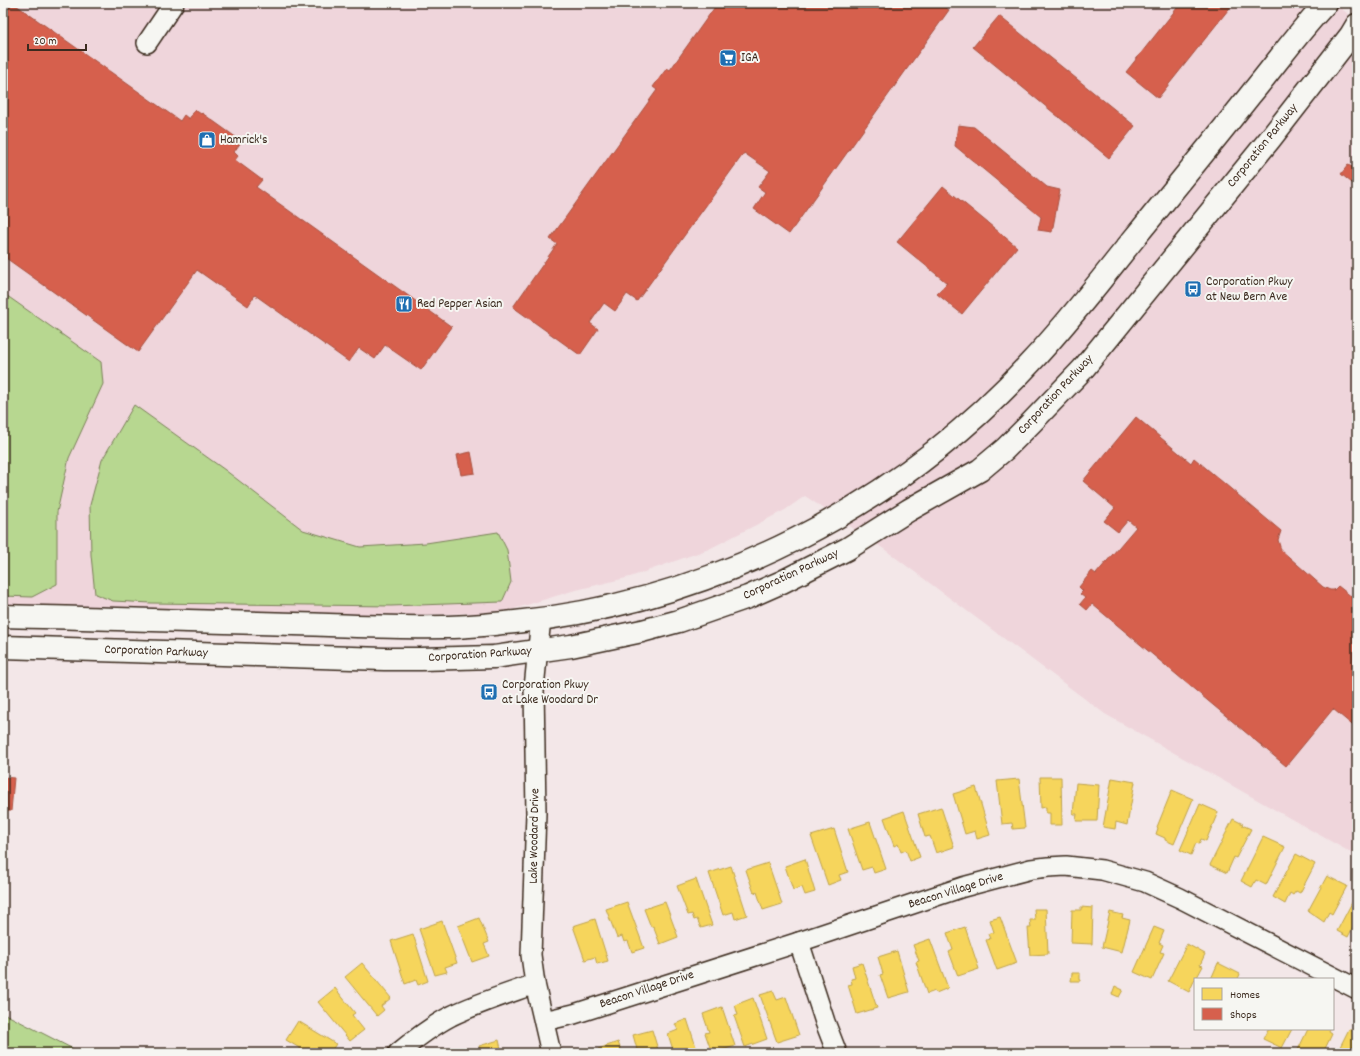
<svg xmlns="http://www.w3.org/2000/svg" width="1360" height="1056" font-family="Dekko,sans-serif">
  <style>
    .built { fill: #efd5db }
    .green { fill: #b7d790; stroke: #798057 }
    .homes { fill: #f6d55c; stroke: #bea249 }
    .shops { fill: #d6604d; stroke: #a8503f }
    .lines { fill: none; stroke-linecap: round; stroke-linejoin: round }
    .minor-casing { stroke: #3b2a1e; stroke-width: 22 }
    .major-casing { stroke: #3b2a1e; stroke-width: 25 }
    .minor { stroke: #f6f6f2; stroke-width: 19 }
    .major { stroke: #f6f6f2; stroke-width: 22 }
    .labels { text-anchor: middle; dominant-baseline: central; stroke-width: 4; stroke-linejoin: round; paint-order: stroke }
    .poi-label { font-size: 13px; fill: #3b2a1e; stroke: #f6f6f2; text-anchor: start }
    .street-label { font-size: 13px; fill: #3b2a1e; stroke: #f6f6f2 }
  </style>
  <rect width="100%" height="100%" fill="#f3e7e8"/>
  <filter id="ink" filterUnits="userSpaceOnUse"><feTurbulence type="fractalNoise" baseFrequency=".025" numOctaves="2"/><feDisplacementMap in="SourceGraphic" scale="8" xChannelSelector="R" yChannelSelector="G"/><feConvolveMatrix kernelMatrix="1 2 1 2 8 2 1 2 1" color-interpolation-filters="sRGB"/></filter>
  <g filter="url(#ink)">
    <polygon class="built" points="3,3 1334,3 1357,21 1357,856 1105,714 884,549 805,496 785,510 709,549 630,577 572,591 504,612 386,616 103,609 3,604"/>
    <g class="green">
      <polygon points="3,293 101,362 103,384 69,458 57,512 57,584 32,597 3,596"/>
      <polygon points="134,405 225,470 303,530 360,547 426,543 498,532 507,550 511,582 502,602 391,606 151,603 113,601 95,594 91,555 90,505 102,460"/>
      <polygon points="3,1013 81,1053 3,1053"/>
    </g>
    <g class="homes">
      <polygon points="1040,777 1061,777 1062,825 1050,825 1050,813 1046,813 1046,807 1041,808"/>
      <polygon points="1112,778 1135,782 1127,825 1116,822 1115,829 1103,827"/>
      <polygon points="1019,779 1025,828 1013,829 1012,823 1002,824 997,781"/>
      <polygon points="1076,783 1099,785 1097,821 1076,821 1077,814 1073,814"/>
      <polygon points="976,787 990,835 977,839 975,831 965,834 953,794"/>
      <polygon points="1172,790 1193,799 1174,844 1165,840 1165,838 1156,834 1158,828 1157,827"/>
      <polygon points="1200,804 1218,812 1206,841 1201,839 1199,844 1196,843 1191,855 1180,850"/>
      <polygon points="941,807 954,847 936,853 930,836 925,837 918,814"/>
      <polygon points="904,811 920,857 910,861 906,850 901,852 898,844 894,846 884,818"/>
      <polygon points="1233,819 1243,824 1242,825 1251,829 1236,858 1234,857 1227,873 1210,865"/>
      <polygon points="870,822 886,869 874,873 872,867 862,870 848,829"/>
      <polygon points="834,829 848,872 839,875 841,880 828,885 811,836"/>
      <polygon points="1263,837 1285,847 1266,885 1256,880 1252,887 1241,881"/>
      <polygon points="1296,854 1315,864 1300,893 1296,891 1293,895 1290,893 1285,904 1273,897"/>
      <polygon points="805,859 815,892 805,895 802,887 793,890 785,866"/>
      <polygon points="768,863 782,904 763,910 757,892 754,893 746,870"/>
      <polygon points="731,866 747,915 735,919 733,912 723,915 709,873"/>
      <polygon points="1327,876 1347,886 1332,914 1329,912 1324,922 1308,911"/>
      <polygon points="696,879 712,925 701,928 697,919 694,920 692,914 688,915 677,886"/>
      <polygon points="1357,893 1357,927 1354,925 1348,937 1337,931"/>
      <polygon points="627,902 644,948 632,952 628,941 624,942 622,936 617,938 606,909"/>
      <polygon points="665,902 678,937 660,944 653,926 651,927 644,909"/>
      <polygon points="1081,907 1093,908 1092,944 1071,943 1072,910 1081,910"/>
      <polygon points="1034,909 1046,909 1048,954 1030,955 1028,928 1031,928 1030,920 1035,920"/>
      <polygon points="1110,912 1123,915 1122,918 1130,920 1122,952 1102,947"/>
      <polygon points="1000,917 1017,963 997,970 986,940 990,939 988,934 994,932 990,920"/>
      <polygon points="479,918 489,942 484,944 489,956 472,962 458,926"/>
      <polygon points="595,919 608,961 597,964 595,957 585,960 573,926"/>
      <polygon points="442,921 457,963 445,967 447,972 435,975 419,929"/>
      <polygon points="965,927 979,969 958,976 949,952 953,950 947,933"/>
      <polygon points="1154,927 1164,931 1159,943 1163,945 1160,952 1164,953 1152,980 1134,972"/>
      <polygon points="413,934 428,981 418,985 416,980 405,984 391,941"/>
      <polygon points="930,939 948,988 936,993 935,991 927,994 916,962 919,961 913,945"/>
      <polygon points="1187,944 1205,954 1200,965 1203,966 1196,979 1195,979 1189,992 1168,981"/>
      <polygon points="897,951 909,992 888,998 880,975 883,974 878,957"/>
      <polygon points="362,963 391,998 381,1006 384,1010 377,1016 345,977"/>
      <polygon points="862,963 877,1008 857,1014 848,985 852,984 851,979 855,978 852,966"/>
      <polygon points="1218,963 1240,974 1238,979 1211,979"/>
      <polygon points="1072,973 1080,973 1080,981 1071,981"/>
      <polygon points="1115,986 1123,990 1119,997 1112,994"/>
      <polygon points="335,988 355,1013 352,1015 364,1030 350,1041 318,1002"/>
      <polygon points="773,991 777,1000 786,997 799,1035 777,1042 760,995"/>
      <polygon points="753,998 767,1039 745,1047 734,1016 738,1015 735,1005"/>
      <polygon points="722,1007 735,1046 712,1053 705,1033 709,1032 703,1014"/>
      <polygon points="687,1019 698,1053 674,1053 668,1034 678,1030 675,1024"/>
      <polygon points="298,1021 336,1044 330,1053 308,1053 286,1040"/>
      <polygon points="1268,1029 1292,1029 1282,1048 1263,1039"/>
      <polygon points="1308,1029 1330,1029 1329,1032 1332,1034 1323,1053 1299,1053 1297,1052"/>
      <polygon points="1349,1029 1357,1033 1357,1053 1337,1053"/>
      <polygon points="652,1030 659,1053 638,1053 633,1035"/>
      <polygon points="499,1040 502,1053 482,1053 479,1046"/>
      <polygon points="618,1042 622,1053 600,1053 598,1049"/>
    </g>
    <g class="shops">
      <polygon points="3,3 13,3 180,121 184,115 189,119 195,110 201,114 202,113 237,138 241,142 234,152 238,156 235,160 262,180 256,187 452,327 421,370 385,345 375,359 359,348 349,362 255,295 248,306 197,270 138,352 3,256"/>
      <polygon points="715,3 939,3 949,10 789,234 754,209 765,192 758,187 770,171 744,153 637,301 627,294 615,311 604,303 590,323 598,329 580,355 513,307 557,244 550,239 657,90 653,87 667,68 670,70 717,4"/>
      <polygon points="1181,3 1230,3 1232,5 1158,98 1126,72"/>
      <polygon points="999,16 1135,126 1109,158 973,47"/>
      <polygon points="958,125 974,127 1047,187 1060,190 1052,232 1038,230 1041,217 955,146"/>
      <polygon points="1357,162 1357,187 1341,174 1348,165 1352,167"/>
      <polygon points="943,186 1017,247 962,314 937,294 947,283 897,242"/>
      <polygon points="1195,283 1199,286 1193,293 1189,291"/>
      <polygon points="1136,417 1191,463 1194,458 1281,531 1278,540 1281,550 1323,587 1330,590 1334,590 1338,586 1357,601 1357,729 1333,709 1286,766 1092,604 1087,610 1080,604 1085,598 1080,594 1083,591 1079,587 1092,571 1096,574 1136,527 1128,520 1118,532 1104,521 1115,508 1083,481"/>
      <polygon points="471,452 475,473 461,475 457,455"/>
      <polygon points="3,777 14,778 11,811 3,811"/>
    </g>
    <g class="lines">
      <g class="minor-casing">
        <g id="minor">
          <polyline points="147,43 174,3"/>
          <polyline points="541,618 534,688 536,813 531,955 535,984 551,1053"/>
          <polyline points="799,942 825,1022 837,1053"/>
          <polyline points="544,1021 574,1014 799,942 963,887 1031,869 1048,867 1066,866 1102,870 1145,882 1180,898 1357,989"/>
          <path d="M398,1053C415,1039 432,1026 451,1016C478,1003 507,994 535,984"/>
        </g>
      </g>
      <g class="major-casing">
        <g id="major">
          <path d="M3,616C29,617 56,617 82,618C153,620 223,622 294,624C344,625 394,628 444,627C468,627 491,624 515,622C711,602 898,507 1031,362C1067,324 1099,282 1132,241C1172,192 1212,143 1251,94C1276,64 1299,31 1326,3"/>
          <polyline points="3,647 384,659 421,659 494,657 571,646 642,631 679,621 748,597 782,582 847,549 909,510 980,470 1005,449 1031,423 1083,369 1270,139 1351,35 1357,25"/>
        </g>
      </g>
      <use href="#minor" class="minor"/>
      <use href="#major" class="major"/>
    </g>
  </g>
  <defs>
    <g id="supermarket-square" transform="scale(0.9)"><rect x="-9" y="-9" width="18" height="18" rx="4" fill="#1f6fb2" stroke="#f6f6f2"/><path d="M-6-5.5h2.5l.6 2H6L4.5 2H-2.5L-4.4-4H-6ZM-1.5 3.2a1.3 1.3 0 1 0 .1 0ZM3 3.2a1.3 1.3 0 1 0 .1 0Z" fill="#fff"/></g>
    <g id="shop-square" transform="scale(0.9)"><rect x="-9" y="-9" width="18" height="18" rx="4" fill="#1f6fb2" stroke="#f6f6f2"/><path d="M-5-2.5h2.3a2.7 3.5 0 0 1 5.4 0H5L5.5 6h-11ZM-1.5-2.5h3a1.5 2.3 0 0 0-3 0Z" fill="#fff"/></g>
    <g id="bus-square" transform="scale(0.9)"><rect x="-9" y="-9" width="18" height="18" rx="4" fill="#1f6fb2" stroke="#f6f6f2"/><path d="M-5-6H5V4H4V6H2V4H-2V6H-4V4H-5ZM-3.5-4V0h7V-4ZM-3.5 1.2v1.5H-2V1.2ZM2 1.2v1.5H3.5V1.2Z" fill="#fff"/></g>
    <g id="restaurant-square" transform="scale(0.9)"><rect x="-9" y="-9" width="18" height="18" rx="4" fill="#1f6fb2" stroke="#f6f6f2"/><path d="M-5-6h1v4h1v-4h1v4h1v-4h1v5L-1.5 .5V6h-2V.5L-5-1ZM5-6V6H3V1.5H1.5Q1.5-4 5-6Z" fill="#fff"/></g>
  </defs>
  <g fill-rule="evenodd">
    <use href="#supermarket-square" x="728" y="58"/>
    <use href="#shop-square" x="207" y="140"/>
    <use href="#bus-square" x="1193" y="289"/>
    <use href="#restaurant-square" x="404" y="304"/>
    <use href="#bus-square" x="489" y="692"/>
  </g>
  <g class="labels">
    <g class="poi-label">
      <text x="741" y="58">IGA</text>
      <text x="220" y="140">Hamrick's</text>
      <text x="1206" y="282">Corporation Pkwy<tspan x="1206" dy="15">at New Bern Ave</tspan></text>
      <text x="417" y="304">Red Pepper Asian</text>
      <text x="502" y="685">Corporation Pkwy<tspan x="502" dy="15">at Lake Woodard Dr</tspan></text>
    </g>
    <g class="street-label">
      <text transform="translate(1263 146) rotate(-51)">Corporation Parkway</text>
      <text transform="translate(1056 395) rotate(-47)">Corporation Parkway</text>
      <text transform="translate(791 575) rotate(-25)">Corporation Parkway</text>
      <text transform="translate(156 652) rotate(2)">Corporation Parkway</text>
      <text transform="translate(480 655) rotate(-4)">Corporation Parkway</text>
      <text transform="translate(535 836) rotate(-89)">Lake Woodard Drive</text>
      <text transform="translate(956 891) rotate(-17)">Beacon Village Drive</text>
      <text transform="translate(647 990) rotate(-18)">Beacon Village Drive</text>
    </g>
  </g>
  <rect width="1360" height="1056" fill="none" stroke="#f6f6f2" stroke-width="16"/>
  <rect x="8" y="8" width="1344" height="1040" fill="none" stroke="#3b2a1e" stroke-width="1.5" filter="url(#ink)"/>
  <rect x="1194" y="978" width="140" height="52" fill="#f6f6f2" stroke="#aba49d"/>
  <rect x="1202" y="988" width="20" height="12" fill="#f6d55c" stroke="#aba49d"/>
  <text x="1230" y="998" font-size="12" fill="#3b2a1e">Homes</text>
  <rect x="1202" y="1008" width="20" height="12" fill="#d6604d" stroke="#aba49d"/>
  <text x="1230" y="1018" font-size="12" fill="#3b2a1e">Shops</text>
  <path d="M28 44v6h58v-6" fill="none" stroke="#3b2a1e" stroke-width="2"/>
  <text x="34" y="44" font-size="12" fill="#3b2a1e" stroke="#f6f6f2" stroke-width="3" paint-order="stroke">20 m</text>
</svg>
